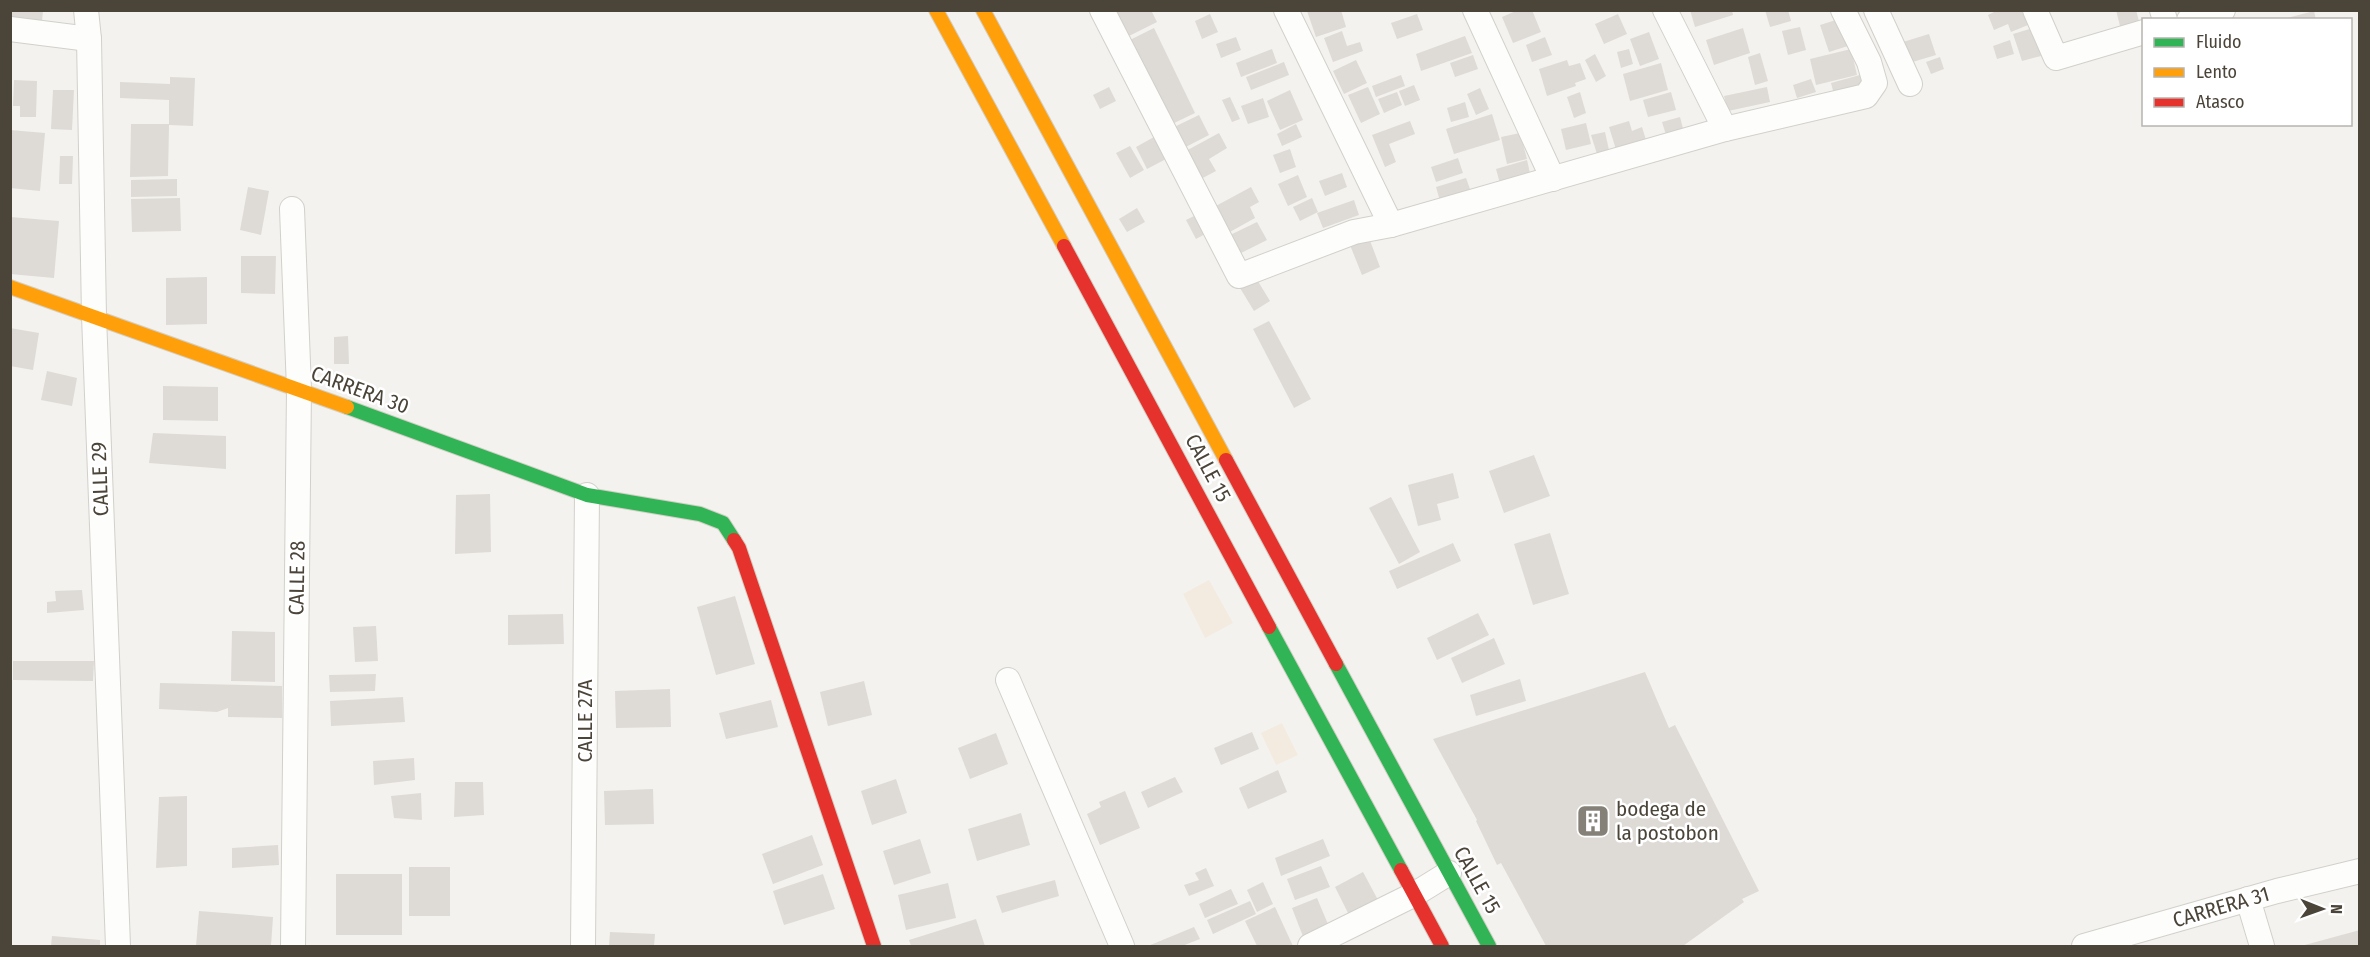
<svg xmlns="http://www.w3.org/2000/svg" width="2370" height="957" font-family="'Fira Sans Condensed',sans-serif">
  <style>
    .commercial { fill: #f3ebdf }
    .building { fill: #dedbd6 }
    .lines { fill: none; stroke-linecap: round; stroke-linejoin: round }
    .street-casing { stroke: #d2d0cb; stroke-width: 26 }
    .fast-casing { stroke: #d3cfc5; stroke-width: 16 }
    .slow-casing { stroke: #d3cfc5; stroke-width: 16 }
    .jam-casing { stroke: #d3cfc5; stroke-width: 16 }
    .street { stroke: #fdfdfc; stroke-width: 24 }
    .fast { stroke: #30b455; stroke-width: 14 }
    .slow { stroke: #ff9f0a; stroke-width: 14 }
    .jam { stroke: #e5322d; stroke-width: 14 }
    .labels { text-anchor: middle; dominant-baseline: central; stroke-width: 5; stroke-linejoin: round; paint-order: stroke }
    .street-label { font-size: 21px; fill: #4b4439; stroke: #fff }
    .poi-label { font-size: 21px; fill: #4b4439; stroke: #fff; text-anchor: start }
  </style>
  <rect width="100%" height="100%" fill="#f4f2ee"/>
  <g class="commercial">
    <polygon points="1209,580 1233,623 1205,638 1183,594"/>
    <polygon points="1282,723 1298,755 1276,765 1261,733"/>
  </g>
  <g class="building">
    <polygon points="10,10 43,10 42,22 10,20"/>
    <polygon points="1120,10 1151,10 1157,22 1127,37 1116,13"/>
    <polygon points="1341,10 1346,27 1316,37 1307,11"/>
    <polygon points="1518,10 1532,10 1541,32 1513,43 1502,17"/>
    <polygon points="1690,10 1732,10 1733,15 1695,27"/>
    <polygon points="1765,10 1788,10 1791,21 1770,27"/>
    <polygon points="1998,10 2021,10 2028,25 2011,32 2008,24 1994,30 1988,15"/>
    <polygon points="2116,10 2136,10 2140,25 2121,30"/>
    <polygon points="2314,11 2316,20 2283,20 2283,19"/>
    <polygon points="1210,14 1218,32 1202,39 1195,21"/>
    <polygon points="1417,14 1423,30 1397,39 1391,23"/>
    <polygon points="1618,14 1627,34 1604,44 1595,24"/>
    <polygon points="1839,19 1848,46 1829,52 1820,25"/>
    <polygon points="1800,27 1806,50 1788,55 1782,31"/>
    <polygon points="1154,28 1195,113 1168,126 1126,42"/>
    <polygon points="1743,28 1750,53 1714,65 1706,40"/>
    <polygon points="2033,28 2041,56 2022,61 2013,34"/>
    <polygon points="1342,31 1347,46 1360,42 1363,51 1333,62 1324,38"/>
    <polygon points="1649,32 1659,59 1640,66 1630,39"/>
    <polygon points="1929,34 1936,55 1909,63 1903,42"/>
    <polygon points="1465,36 1472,53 1421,71 1416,54"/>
    <polygon points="1236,37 1241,50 1221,58 1216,44"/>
    <polygon points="1545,37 1552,55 1532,62 1526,45"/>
    <polygon points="2010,40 2014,54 1997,59 1993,46"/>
    <polygon points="1272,49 1277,63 1241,77 1236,63"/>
    <polygon points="1629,49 1633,64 1621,68 1617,52"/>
    <polygon points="1851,49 1857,75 1816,85 1810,59"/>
    <polygon points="1760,53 1768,81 1755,85 1748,57"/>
    <polygon points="1595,54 1606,76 1596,82 1585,60"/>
    <polygon points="1473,55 1478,69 1455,77 1450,63"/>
    <polygon points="1940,57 1944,69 1931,74 1926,62"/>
    <polygon points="1356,60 1367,83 1344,94 1333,71"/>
    <polygon points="1567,60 1569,66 1580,63 1586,79 1575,83 1576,86 1547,96 1539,69"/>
    <polygon points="1284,62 1289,75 1251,90 1246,77"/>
    <polygon points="1661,63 1668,90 1630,101 1623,74"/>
    <polygon points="1867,73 1871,88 1835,98 1831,83"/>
    <polygon points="1401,75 1405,86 1376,97 1372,86"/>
    <polygon points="170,77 195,78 193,126 169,125 168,176 130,177 131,124 169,124 169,100 120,98 120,82 170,84"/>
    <polygon points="1811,79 1816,92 1797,98 1793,85"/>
    <polygon points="14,80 37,81 36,117 20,117 20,106 13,106"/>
    <polygon points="1414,85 1420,100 1405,106 1399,91"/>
    <polygon points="1109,87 1116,101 1100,109 1093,95"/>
    <polygon points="1368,87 1380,114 1361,123 1348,95"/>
    <polygon points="1767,87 1770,102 1728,111 1724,96"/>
    <polygon points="1480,88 1489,109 1476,115 1467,94"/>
    <polygon points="53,90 74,90 72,130 51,129"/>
    <polygon points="1290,90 1303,120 1280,130 1267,101"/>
    <polygon points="1397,92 1402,105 1384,113 1378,99"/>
    <polygon points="1580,92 1586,113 1574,118 1567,97"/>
    <polygon points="1671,92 1676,110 1648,117 1643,100"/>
    <polygon points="1230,97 1240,119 1232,122 1222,100"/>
    <polygon points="1263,98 1269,117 1248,124 1241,106"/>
    <polygon points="1465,102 1469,117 1451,122 1447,108"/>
    <polygon points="1492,114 1500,140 1454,154 1446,129"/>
    <polygon points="1199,115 1209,135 1178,151 1168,130"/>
    <polygon points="1680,117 1685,136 1668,141 1662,122"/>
    <polygon points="1410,121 1415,134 1389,144 1396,162 1385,167 1372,135"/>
    <polygon points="1629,121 1632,131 1642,127 1646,140 1618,156 1609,127"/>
    <polygon points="1586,123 1591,144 1566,150 1561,129"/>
    <polygon points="1296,124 1302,137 1282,146 1277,134"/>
    <polygon points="10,130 45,133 40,191 10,188"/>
    <polygon points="1605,132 1609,150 1597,154 1591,135"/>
    <polygon points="1219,133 1227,148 1209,159 1216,171 1199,180 1184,152"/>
    <polygon points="1520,133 1527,159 1507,164 1501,137"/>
    <polygon points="1154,137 1166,159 1147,169 1136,147"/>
    <polygon points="1130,146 1144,170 1130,178 1116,153"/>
    <polygon points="1290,149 1296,167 1280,173 1273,155"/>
    <polygon points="60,156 73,156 72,184 59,184"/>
    <polygon points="1458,158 1463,173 1436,182 1431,167"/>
    <polygon points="1527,160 1532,182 1502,191 1496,169"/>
    <polygon points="1342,173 1347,187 1325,196 1319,181"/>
    <polygon points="1298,175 1307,197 1288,206 1278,184"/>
    <polygon points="1466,178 1471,192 1440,201 1436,187"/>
    <polygon points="177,179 177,196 131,197 131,180"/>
    <polygon points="248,187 269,191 261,235 240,230"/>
    <polygon points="1251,187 1259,202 1250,207 1255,218 1228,233 1214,207"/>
    <polygon points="180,198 181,231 132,232 131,199"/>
    <polygon points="1312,198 1318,212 1300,221 1293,207"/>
    <polygon points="1354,200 1359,215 1323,228 1317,213"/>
    <polygon points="1137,208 1145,222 1127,232 1119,219"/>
    <polygon points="1198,214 1207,233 1196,239 1186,220"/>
    <polygon points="10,217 59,221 54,278 10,274"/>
    <polygon points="1257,222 1267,240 1237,255 1228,236"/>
    <polygon points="1369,238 1380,267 1362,275 1350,245"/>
    <polygon points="241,256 276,256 275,294 241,293"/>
    <polygon points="207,277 207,324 166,325 166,278"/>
    <polygon points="1256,278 1270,301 1254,311 1240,288"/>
    <polygon points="1269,321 1311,399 1294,408 1253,329"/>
    <polygon points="10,328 39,333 33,370 10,366"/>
    <polygon points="348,336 349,364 334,364 334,337"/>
    <polygon points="47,371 77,378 72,406 41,400"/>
    <polygon points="163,386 218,387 218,421 163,420"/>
    <polygon points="153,433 226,436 226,469 149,463"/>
    <polygon points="1534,455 1550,496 1504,513 1489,471"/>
    <polygon points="1453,473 1459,498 1437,504 1441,520 1418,526 1408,485"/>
    <polygon points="490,494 491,552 455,554 456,495"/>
    <polygon points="1391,497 1420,552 1399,564 1369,508"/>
    <polygon points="1550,533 1569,594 1533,605 1514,544"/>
    <polygon points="1453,543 1461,561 1397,589 1389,571"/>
    <polygon points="82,590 84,610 47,613 47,602 56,601 55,591"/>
    <polygon points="735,596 755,664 716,675 697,607"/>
    <polygon points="1478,613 1489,635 1437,660 1427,638"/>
    <polygon points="563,614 564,644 508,645 508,615"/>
    <polygon points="376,626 378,661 355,662 353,627"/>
    <polygon points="232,631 275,632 275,682 231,681"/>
    <polygon points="1494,638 1505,664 1462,683 1451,658"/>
    <polygon points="13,661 94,661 93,681 13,680"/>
    <polygon points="1645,672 1669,728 1675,725 1759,891 1742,899 1744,902 1683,946 1546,946 1501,863 1497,865 1476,821 1477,820 1433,739"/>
    <polygon points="376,674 375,691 330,692 329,675"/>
    <polygon points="1520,679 1526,701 1476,716 1470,695"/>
    <polygon points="864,681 872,715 828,726 820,692"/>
    <polygon points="160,683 282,686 282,718 228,717 228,708 217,712 159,709"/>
    <polygon points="670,689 671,727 616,728 615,691"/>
    <polygon points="403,697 405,722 331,726 330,701"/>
    <polygon points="771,700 778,727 726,739 719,713"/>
    <polygon points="1252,732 1259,749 1221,765 1214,748"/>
    <polygon points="996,733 1008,764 970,779 958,748"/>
    <polygon points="414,758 415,780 374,785 373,761"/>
    <polygon points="1278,770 1287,792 1248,809 1239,788"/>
    <polygon points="1175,777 1183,792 1148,808 1141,792"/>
    <polygon points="896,779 907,813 872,825 861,791"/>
    <polygon points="455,782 483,782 484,815 454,817"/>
    <polygon points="653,789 654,824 605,825 604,791"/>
    <polygon points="1125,791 1140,828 1100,845 1087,814 1101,807 1099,802"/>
    <polygon points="421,793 422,820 394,818 391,796"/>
    <polygon points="187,796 187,866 156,868 159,797"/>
    <polygon points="1021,813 1030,845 977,861 968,829"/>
    <polygon points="812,835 823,865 773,884 762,854"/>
    <polygon points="920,839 931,873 894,885 883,851"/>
    <polygon points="1323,839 1330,856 1281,876 1275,858"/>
    <polygon points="278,845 279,865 232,868 232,848"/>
    <polygon points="1321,866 1330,887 1295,900 1287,879"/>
    <rect x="409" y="867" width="41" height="49"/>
    <polygon points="1206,868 1214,886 1189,896 1184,885 1199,880 1195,873"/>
    <polygon points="1363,872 1378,900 1349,915 1335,887"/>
    <rect x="336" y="874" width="66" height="61"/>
    <polygon points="823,874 835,909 784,925 773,891"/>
    <polygon points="1055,880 1059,896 1002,913 996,896"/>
    <polygon points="1263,882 1273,904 1257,912 1247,890"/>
    <polygon points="948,883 956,918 906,930 898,895"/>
    <polygon points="1231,889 1238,904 1205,918 1199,904"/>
    <polygon points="1317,898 1330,929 1304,939 1292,908"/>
    <polygon points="1250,901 1256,914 1213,934 1207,920"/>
    <polygon points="1275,907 1293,946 1257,946 1245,921"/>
    <polygon points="199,911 273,917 271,946 196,946"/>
    <polygon points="976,919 985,946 911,946 909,940"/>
    <polygon points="1194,927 1200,939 1182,946 1148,946"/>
    <polygon points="2360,930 2360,946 2301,946"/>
    <polygon points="610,932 655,934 654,946 609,946"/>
    <polygon points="52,936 100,940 100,946 51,946"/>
  </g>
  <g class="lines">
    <g class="street-casing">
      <g id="street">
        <polyline points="86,10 89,39 94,316 118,946"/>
        <polyline points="1102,10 1239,276 1354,232 1391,225 1725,129 1866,96 1875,83 1869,62 1843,10"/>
        <polyline points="1286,10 1391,225"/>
        <polyline points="1475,10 1553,179"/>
        <polyline points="1665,10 1725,129"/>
        <polyline points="1876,10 1910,84"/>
        <polyline points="2035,10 2056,58 2144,32"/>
        <polyline points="2162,10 2165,20"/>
        <polyline points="2189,20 2223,10"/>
        <polyline points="10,29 89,39"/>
        <polyline points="292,209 299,389 293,946"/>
        <polyline points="1008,680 1122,946"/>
        <polyline points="2248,899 2262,946"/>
        <polyline points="583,946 587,495"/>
        <polyline points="1310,946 1415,894 1449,873"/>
        <polyline points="2084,946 2277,891 2360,871"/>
      </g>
    </g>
    <g class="fast-casing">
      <g id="fast">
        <polyline points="347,407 587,495 700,514 723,523 734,540"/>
        <polyline points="1269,627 1401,870"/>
        <polyline points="1336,664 1489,946"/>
      </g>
    </g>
    <g class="slow-casing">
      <g id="slow">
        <polyline points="936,10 1064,246"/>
        <polyline points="983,10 1226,460"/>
        <polyline points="10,287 347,407"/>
      </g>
    </g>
    <g class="jam-casing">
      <g id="jam">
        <polyline points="1064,246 1269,627"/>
        <polyline points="1226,460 1336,664"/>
        <polyline points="734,540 739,548 874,946"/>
        <polyline points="1401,870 1442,946"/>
      </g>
    </g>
    <use href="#street" class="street"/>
    <use href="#fast" class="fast"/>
    <use href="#slow" class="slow"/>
    <use href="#jam" class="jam"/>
  </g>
  <defs>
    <g id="building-square" transform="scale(1.725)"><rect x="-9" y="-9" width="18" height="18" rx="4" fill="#868178" stroke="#fff"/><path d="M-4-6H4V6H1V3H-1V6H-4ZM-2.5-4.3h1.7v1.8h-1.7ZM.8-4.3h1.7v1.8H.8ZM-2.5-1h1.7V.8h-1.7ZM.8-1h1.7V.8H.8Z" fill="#fff"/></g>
  </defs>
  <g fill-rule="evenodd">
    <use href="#building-square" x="1593" y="821"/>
  </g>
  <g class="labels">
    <g class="street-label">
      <text transform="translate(360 390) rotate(20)">CARRERA 30</text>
      <text transform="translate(1208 468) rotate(62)">CALLE 15</text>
      <text transform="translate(100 479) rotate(-92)">CALLE 29</text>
      <text transform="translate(297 578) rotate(-89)">CALLE 28</text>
      <text transform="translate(585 721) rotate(-90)">CALLE 27A</text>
      <text transform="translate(1477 880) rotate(61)">CALLE 15</text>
      <text transform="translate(2221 907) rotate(-16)">CARRERA 31</text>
    </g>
    <g class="poi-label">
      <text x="1616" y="809">bodega de<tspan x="1616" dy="24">la postobon</tspan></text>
    </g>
  </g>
  <rect width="2370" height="957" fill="none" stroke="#4b4439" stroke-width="24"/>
  <rect x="2142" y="18" width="210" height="108" fill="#ffffff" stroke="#b7b4b0" stroke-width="1.5"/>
  <rect x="2154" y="38" width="30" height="9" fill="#30b455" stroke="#b7b4b0" stroke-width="1.5"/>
  <text x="2196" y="48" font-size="18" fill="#4b4439">Fluido</text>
  <rect x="2154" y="68" width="30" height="9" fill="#ff9f0a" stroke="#b7b4b0" stroke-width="1.5"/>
  <text x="2196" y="78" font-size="18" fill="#4b4439">Lento</text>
  <rect x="2154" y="98" width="30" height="9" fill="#e5322d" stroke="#b7b4b0" stroke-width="1.5"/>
  <text x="2196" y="108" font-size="18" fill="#4b4439">Atasco</text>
  <g transform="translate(2322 909) rotate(91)" stroke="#ffffff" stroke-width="4.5" paint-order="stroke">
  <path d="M0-4.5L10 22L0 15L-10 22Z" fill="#4b4439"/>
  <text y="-9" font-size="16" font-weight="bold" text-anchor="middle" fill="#4b4439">N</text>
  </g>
</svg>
